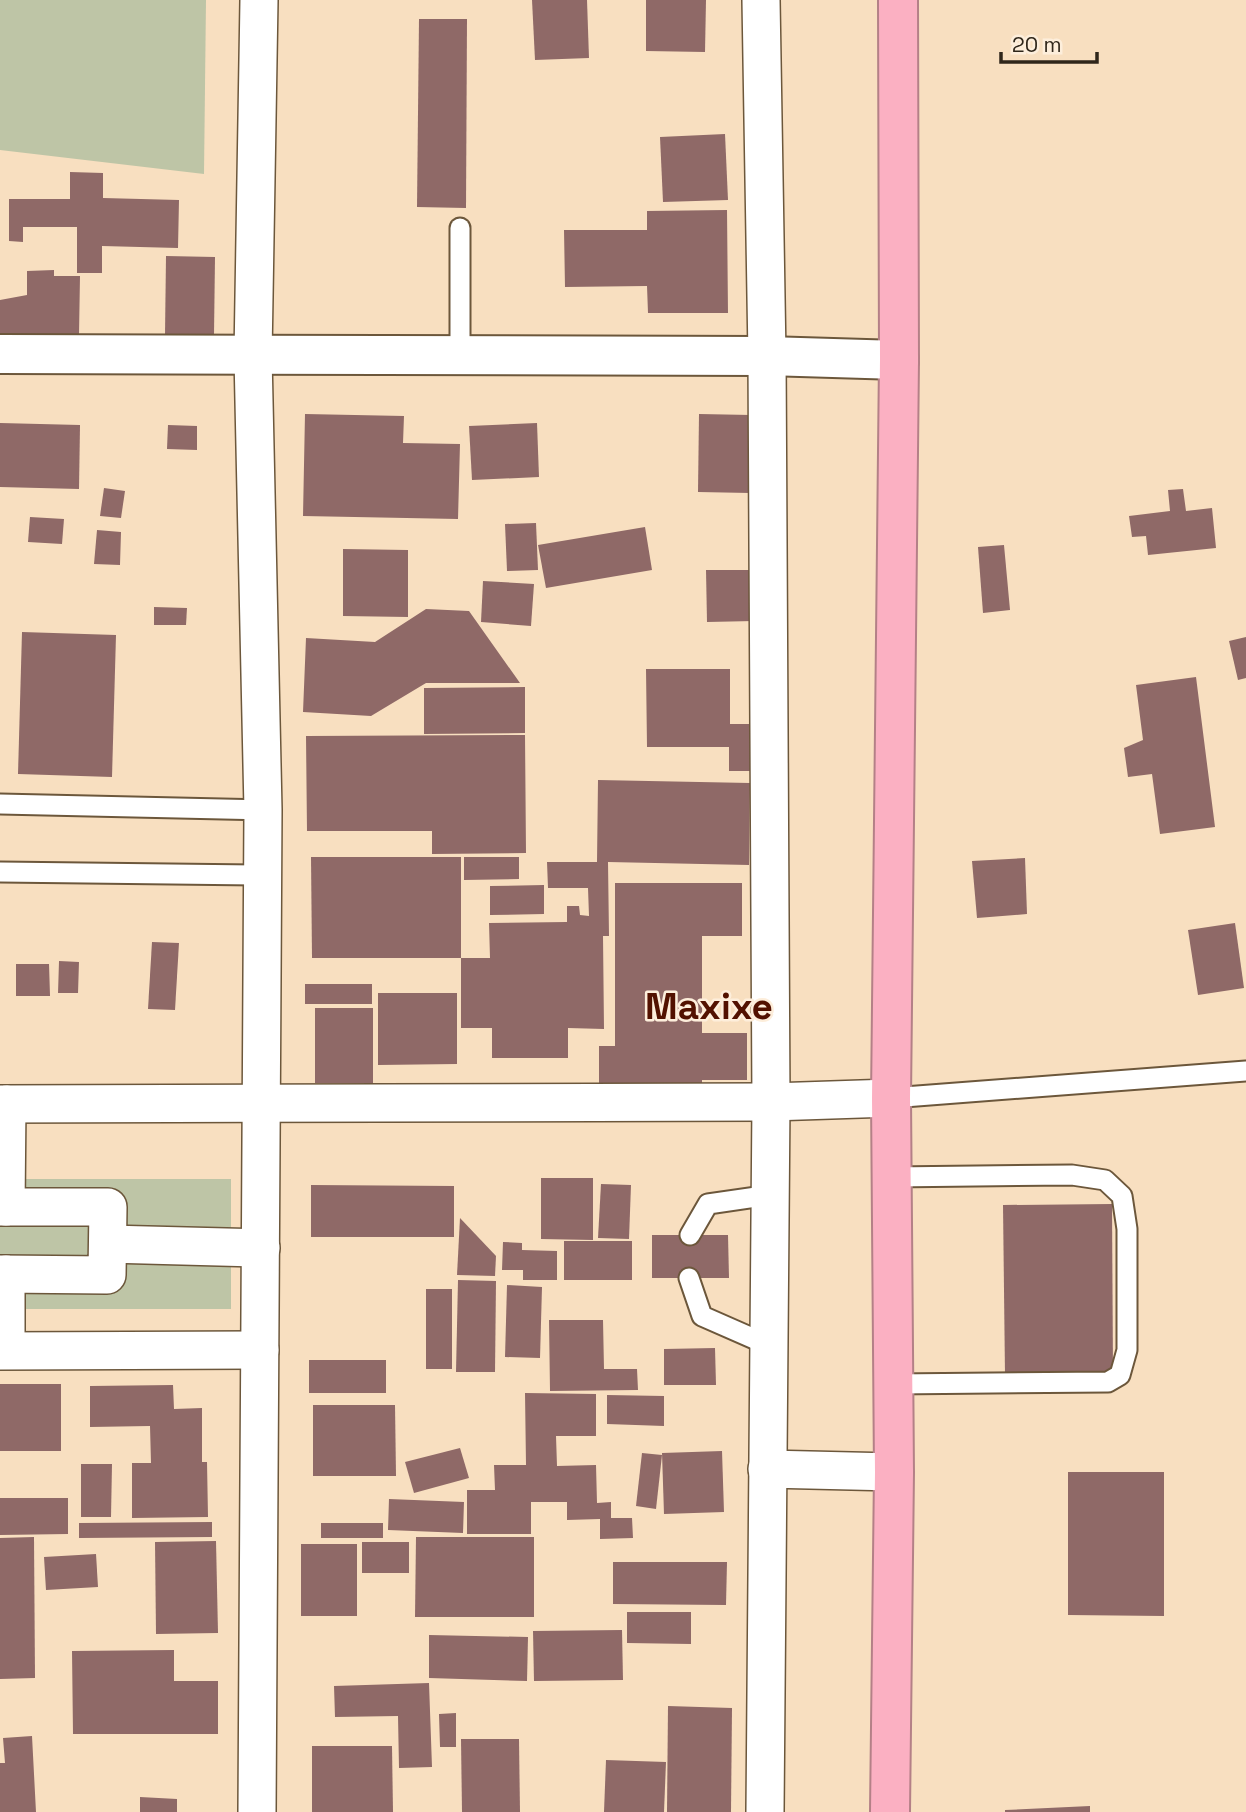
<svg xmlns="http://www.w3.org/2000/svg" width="1246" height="1812" font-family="'Space Grotesk',sans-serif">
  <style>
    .green { fill: #bec5a6 }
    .building { fill: #8f6967 }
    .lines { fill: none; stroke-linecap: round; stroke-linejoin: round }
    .lane-casing { stroke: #6c573b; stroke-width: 23 }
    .street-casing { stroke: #6c573b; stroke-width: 40 }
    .secondary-casing { stroke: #6c573b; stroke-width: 42 }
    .highway-casing { stroke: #b48087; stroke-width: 42 }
    .lane { stroke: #fff; stroke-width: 19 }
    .street { stroke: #fff; stroke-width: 37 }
    .secondary { stroke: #fff; stroke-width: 38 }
    .highway { stroke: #fbb0c2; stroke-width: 38 }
    .labels { text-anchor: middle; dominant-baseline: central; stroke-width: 5; stroke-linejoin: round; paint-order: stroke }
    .town-label { font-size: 37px; font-weight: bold; fill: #521100; stroke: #fdeedb }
  </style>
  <rect width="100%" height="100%" fill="#f8dfc0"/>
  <g class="green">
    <polygon points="0,0 206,0 204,174 0,150"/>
    <rect x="0" y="1179" width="231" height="130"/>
  </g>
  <g class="building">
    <polygon points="532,0 587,0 589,58 535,60"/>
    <polygon points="646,0 706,0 705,52 646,51"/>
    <polygon points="419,19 467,19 466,208 417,207"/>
    <polygon points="725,134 728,200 663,202 660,137"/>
    <polygon points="70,172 103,173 103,198 179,200 178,248 102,246 102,273 77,273 77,227 23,227 23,242 9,241 9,199 70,199"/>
    <polygon points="727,210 728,313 648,313 647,286 565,287 564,230 647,230 647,211"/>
    <polygon points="166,256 215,257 214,335 165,335"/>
    <polygon points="54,270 54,276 80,276 79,335 0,334 0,300 27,295 27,271"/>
    <polygon points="305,414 404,416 403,443 460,444 458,519 303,516"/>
    <polygon points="699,414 751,415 750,493 698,492"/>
    <polygon points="0,423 80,425 79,489 0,487"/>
    <polygon points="537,423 539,477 472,480 469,426"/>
    <polygon points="168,425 197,426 197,450 167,449"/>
    <polygon points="104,488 125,491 121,518 100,516"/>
    <polygon points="1183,489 1186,511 1212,508 1216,548 1148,555 1146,536 1132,537 1129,516 1170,511 1168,490"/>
    <polygon points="30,517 64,519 62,544 28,542"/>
    <polygon points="536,523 538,570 507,571 505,524"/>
    <polygon points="645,527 652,570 546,588 538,545"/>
    <polygon points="97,530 121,532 120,565 94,564"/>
    <polygon points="1004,545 1010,610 983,613 978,547"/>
    <polygon points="343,549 408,550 408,617 343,616"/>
    <polygon points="706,570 754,570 754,621 707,622"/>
    <polygon points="483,581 534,584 531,626 481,622"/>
    <polygon points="154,607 187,608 186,625 154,625"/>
    <polygon points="426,609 469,611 520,683 426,683 371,716 303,712 306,638 375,642"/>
    <polygon points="22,632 116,635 112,777 18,774"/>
    <polygon points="1246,637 1246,678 1238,680 1229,641"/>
    <polygon points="646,669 730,669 730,724 755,724 755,771 729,771 729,747 647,747"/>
    <polygon points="1196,677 1215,827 1160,834 1152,774 1128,777 1124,748 1143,740 1136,685"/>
    <polygon points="525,687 525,733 424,734 424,688"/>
    <polygon points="525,735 526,853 432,854 432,831 307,831 306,736"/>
    <polygon points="598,780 750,783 749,865 608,862 609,936 603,936 604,1029 568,1028 568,1058 492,1058 492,1028 461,1028 461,958 490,958 489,923 567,922 567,906 579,906 580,915 589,916 588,888 548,888 547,862 597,862"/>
    <polygon points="311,857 461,857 461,958 312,958"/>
    <polygon points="464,857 519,857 519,879 464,880"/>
    <polygon points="1025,858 1027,914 977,918 972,861"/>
    <polygon points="615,883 742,883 742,936 702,936 702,1033 747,1033 747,1080 702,1080 702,1084 599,1084 599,1046 615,1046"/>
    <polygon points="544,885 544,914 490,915 490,886"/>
    <polygon points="1235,923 1244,988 1198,995 1188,930"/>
    <polygon points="152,942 179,943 175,1010 148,1009"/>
    <polygon points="59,961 79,962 78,993 58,993"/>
    <polygon points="16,964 49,964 50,996 16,996"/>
    <rect x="305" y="984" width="67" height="20"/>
    <polygon points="378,993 457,993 457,1064 378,1065"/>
    <rect x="315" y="1008" width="58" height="75"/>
    <polygon points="541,1178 593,1178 593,1240 541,1239"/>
    <polygon points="601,1184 631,1185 629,1239 598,1238"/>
    <polygon points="311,1185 454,1186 454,1237 311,1237"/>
    <polygon points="1112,1204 1113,1374 1005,1375 1003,1205"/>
    <polygon points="460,1218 496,1256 495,1276 457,1275"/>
    <polygon points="652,1235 728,1235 729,1278 652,1278"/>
    <rect x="564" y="1241" width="68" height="39"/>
    <polygon points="503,1242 522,1243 522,1250 557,1251 557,1280 523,1280 523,1270 502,1270"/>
    <polygon points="458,1280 496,1281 495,1372 456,1372"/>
    <polygon points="507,1285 542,1287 540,1358 505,1357"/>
    <rect x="426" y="1289" width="26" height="80"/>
    <polygon points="549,1320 603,1320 604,1369 637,1369 638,1390 550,1391"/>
    <polygon points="715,1348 716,1385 664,1385 664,1349"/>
    <rect x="309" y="1360" width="77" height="33"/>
    <rect x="0" y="1384" width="61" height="67"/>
    <polygon points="173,1385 174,1409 202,1408 202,1462 207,1462 208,1517 132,1518 132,1463 151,1463 150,1426 90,1427 90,1386"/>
    <polygon points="525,1393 596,1394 596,1436 556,1436 557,1466 596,1465 597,1503 611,1502 611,1518 632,1518 633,1538 600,1539 600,1519 567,1520 567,1502 531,1502 531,1534 467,1534 467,1490 495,1490 494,1465 526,1465"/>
    <polygon points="607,1395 664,1396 664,1426 607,1424"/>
    <polygon points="313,1405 395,1405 396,1476 313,1476"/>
    <polygon points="460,1448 469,1478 414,1493 405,1462"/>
    <polygon points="722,1451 724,1512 664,1514 662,1453"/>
    <polygon points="642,1453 662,1455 656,1509 636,1506"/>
    <polygon points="81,1464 112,1464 111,1517 81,1517"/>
    <polygon points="1068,1472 1164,1472 1164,1616 1068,1615"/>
    <polygon points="0,1498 68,1498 68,1534 0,1535"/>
    <polygon points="389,1499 464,1502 463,1533 388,1530"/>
    <polygon points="212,1522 212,1537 79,1538 79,1523"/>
    <rect x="321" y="1523" width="62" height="15"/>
    <polygon points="34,1537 35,1678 0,1679 0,1538"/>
    <polygon points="416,1537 534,1537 534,1617 415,1617"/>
    <polygon points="216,1541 218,1633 156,1634 155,1542"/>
    <rect x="362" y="1542" width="47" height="31"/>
    <rect x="301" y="1544" width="56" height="72"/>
    <polygon points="96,1554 98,1587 46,1590 44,1557"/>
    <polygon points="613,1562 727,1562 726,1605 613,1604"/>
    <polygon points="627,1612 691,1612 691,1644 627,1643"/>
    <polygon points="622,1630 623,1680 534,1681 533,1631"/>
    <polygon points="429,1635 528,1637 527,1681 429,1678"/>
    <polygon points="174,1650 174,1681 218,1681 218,1734 73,1734 72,1651"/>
    <polygon points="429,1683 432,1767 399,1768 398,1716 335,1717 334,1686"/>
    <polygon points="668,1706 732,1708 731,1812 667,1812"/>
    <polygon points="456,1713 456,1747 440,1747 439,1714"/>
    <polygon points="32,1736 36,1812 0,1812 0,1763 5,1763 3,1738"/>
    <polygon points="461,1739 519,1739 520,1812 462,1812"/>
    <polygon points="312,1746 392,1746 393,1812 312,1812"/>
    <polygon points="606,1760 666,1762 664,1812 604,1812"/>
    <polygon points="140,1797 177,1799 177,1812 140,1812"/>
    <polygon points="1090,1806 1090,1812 1005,1812 1005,1810"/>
  </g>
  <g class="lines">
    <g class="lane-casing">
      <g id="lane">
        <polyline points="460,228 460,356"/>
        <polyline points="0,804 263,810"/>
        <polyline points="0,872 262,875"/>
        <polyline points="891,1098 1246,1071"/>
        <polyline points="891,1177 1072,1175 1105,1180 1122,1196 1127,1229 1127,1350 1120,1375 1108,1382 894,1384"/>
        <polyline points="690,1235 708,1204 770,1195"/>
        <polyline points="689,1278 702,1316 768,1345"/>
      </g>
    </g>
    <g class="street-casing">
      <g id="street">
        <polyline points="761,0 767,356 771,1102 765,1812"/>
        <polyline points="0,1104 771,1102 891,1098"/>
        <polyline points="0,1207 108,1207 107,1275 0,1274"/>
        <polyline points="6,1207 7,1104"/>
        <polyline points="108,1244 261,1248"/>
        <polyline points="6,1274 6,1343"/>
        <polyline points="0,1351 260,1350"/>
        <polyline points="767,1469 894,1472"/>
        <polyline points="257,1812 263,810 253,356 259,0"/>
      </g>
    </g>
    <g class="secondary-casing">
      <polyline id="secondary" points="0,354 767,356 899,360"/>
    </g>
    <g class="highway-casing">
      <polyline id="highway" points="890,1812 894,1472 891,1098 899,360 898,0"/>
    </g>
    <use href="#lane" class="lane"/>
    <use href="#street" class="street"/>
    <use href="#secondary" class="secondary"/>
    <use href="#highway" class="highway"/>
  </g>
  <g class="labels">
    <g class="town-label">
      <text x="709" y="1006">Maxixe</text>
    </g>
  </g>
  <path d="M1001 52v10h96v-10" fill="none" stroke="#2f261a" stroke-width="3.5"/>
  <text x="1012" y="52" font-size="21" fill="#2f261a" stroke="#fdeedb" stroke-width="5" paint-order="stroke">20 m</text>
</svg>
